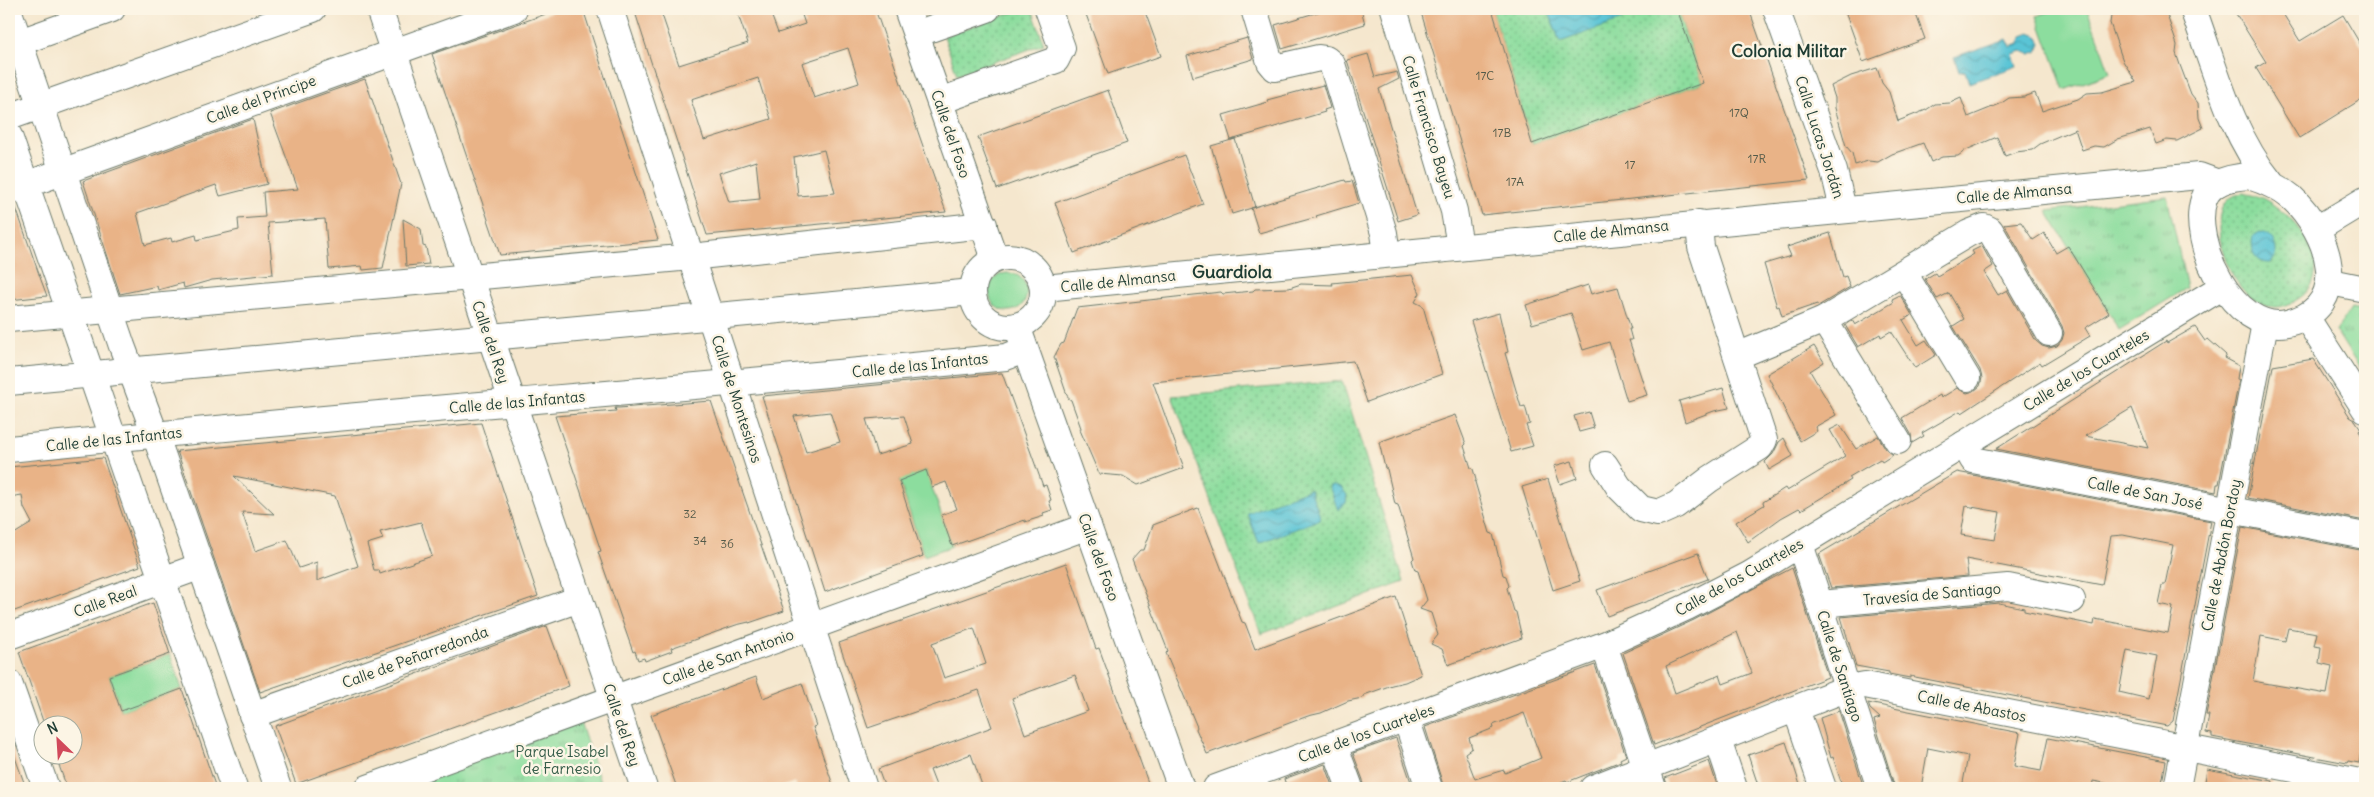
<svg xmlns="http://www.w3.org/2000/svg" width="2374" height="797" font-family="Delius,sans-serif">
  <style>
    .grass { fill: #8cdd9e; stroke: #568d69 }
    .park { fill: url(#park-tufts); stroke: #568d69 }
    .garden { fill: url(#garden-dots); stroke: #568d69 }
    .water { fill: url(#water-waves); stroke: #3c8085 }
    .building { fill: #e9b387; fill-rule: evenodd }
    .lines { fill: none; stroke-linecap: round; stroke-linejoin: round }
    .minor-casing { stroke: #6a786a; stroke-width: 28 }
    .minor { stroke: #fff; stroke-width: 26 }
    .labels { text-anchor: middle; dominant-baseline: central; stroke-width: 5; stroke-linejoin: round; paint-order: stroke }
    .number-label { font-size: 12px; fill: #525a49 }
    .street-label { font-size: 15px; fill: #1f3d34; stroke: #fcf5e5 }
    .park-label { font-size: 15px; fill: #355d49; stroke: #fcf5e5 }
    .quarter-label { font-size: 18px; font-weight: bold; fill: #1f3d34; stroke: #fcf5e5 }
  </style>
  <defs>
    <pattern id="park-tufts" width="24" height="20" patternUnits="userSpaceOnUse" patternTransform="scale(1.25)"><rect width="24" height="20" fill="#8cdd9e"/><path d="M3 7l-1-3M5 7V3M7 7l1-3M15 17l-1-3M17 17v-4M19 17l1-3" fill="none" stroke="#72b482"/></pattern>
    <pattern id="garden-dots" width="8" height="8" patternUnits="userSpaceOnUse" patternTransform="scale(1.25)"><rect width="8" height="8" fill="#8cdd9e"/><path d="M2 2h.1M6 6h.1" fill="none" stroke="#72b482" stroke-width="1.8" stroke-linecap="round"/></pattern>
    <pattern id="water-waves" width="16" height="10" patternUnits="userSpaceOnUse" patternTransform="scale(1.25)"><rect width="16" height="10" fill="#5ac4d6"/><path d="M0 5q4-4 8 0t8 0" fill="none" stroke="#4aa0ae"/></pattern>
  </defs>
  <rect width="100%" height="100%" fill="#fcf5e5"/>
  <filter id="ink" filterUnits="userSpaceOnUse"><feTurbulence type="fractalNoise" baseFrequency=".02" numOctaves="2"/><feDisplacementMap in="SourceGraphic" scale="10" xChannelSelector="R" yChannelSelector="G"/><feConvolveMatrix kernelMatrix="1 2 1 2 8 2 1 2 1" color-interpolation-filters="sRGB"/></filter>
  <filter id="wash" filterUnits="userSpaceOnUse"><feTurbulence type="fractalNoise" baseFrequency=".0096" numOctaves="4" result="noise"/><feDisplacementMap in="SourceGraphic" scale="20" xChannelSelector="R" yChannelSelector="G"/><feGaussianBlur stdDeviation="1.12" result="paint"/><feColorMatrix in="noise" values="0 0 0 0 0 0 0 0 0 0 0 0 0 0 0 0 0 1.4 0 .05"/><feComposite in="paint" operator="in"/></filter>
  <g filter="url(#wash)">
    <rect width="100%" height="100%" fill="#f5e7ce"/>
    <g class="grass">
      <polygon points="2057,9 2087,9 2110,73 2064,90 2037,16"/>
      <circle cx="1008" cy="292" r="19"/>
      <polygon points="926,470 952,546 924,556 899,480"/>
      <polygon points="170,654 182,689 121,711 109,676"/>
    </g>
    <g class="park">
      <polygon points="2167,196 2187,288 2119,330 2047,211"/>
      <polygon points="2351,308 2365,311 2365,377 2336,331"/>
      <polygon points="580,722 602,788 400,788"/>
    </g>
    <g class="garden">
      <polygon points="1023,9 1032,9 1044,44 957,75 944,36"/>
      <polygon points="1492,9 1677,9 1703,83 1532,144"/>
      <path d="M2244,193C2250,195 2257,196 2262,198C2298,216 2345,277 2291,303C2241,328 2204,230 2225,203C2230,196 2236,195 2244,193Z"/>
      <polygon points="1342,381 1404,582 1261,634 1172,396"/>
    </g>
    <g class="water">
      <polygon points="1553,9 1618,9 1622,20 1560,42 1548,10"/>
      <polygon points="2030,33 2038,36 2041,44 2038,51 2030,54 2022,51 2013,54 2017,66 1969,83 1965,71 1959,72 1954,57 2007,39 2011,47 2019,44 2022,36"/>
      <path d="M2260,232C2272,234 2277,244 2276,256L2271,263C2255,264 2250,249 2253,236Z"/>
      <polygon points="1334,485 1341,487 1347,495 1346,503 1338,510 1329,486"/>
      <polygon points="1310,489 1321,519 1259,543 1247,513"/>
    </g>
    <g id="blocks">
      <g class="building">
        <polygon points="560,9 583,9 658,240 500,255 432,54"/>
        <path d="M634,9H660L679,65L748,43L736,9H769L778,33L805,24L800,9H875L946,212L707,235ZM848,48L859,83L814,98L802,63ZM758,78L771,119L704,140L691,100ZM824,150L835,193L798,196L794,157ZM756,161L760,199L729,202L719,173Z"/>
        <polygon points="1084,9 1144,9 1161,56 1108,74"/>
        <polygon points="1328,9 1361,9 1365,24 1282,49 1275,25"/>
        <polygon points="1420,9 1492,9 1532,144 1703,83 1677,9 1749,9 1809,180 1482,215"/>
        <polygon points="1844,9 1914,9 1925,39 1863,62"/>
        <polygon points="2112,9 2165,9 2177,45 2176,53 2180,65 2191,94 2198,103 2199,118 2203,128 2177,141 2167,140 2156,144 2150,129 2118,139 2104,147 2094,146 2082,150 2075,129 2040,144 2032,150 2016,152 2005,156 1997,137 1966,150 1958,156 1942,157 1931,162 1923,143 1892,154 1878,162 1868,161 1855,165 1852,153 1846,146 1835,108 1835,98 1831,86 1851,76 1877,68 1882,83 1889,92 1898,121 1926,110 1935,104 1950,103 1961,98 1968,117 2000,104 2009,98 2024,97 2035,93 2042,111 2078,99 2087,93 2102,92 2136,82 2123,61 2110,23"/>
        <polygon points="2233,9 2280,9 2300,41 2343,15 2365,52 2365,97 2299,138 2256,68 2266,62"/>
        <polygon points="1247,38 1253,59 1193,77 1187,56"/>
        <polygon points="1368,54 1375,77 1397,72 1399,79 1379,89 1417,215 1398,221 1347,60"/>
        <polygon points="365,79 401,184 383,268 363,270 362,266 329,269 325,219 268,223 273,274 212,280 184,288 183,283 158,290 157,286 120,294 83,181 253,119 267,184 220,196 216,185 137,213 145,245 171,238 172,242 196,235 197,240 239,230 238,219 265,217 263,192 298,189 270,113"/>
        <polygon points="1323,85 1330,108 1324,110 1325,112 1231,140 1223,115 1268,102 1267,100"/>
        <polygon points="1108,90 1127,143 997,189 978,137"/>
        <polygon points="1235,139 1255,207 1232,214 1211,146"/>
        <polygon points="1184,155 1203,204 1074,253 1055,203"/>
        <polygon points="1345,180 1346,182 1352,181 1359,203 1316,216 1317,217 1259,233 1251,208"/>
        <polygon points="15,205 41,280 47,296 9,300 9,206"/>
        <polygon points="403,219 421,229 423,246 426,247 429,264 406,266"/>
        <polygon points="2021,222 2033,240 2044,233 2056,253 2068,246 2109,313 2085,328 2090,336 2042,365 2040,362 1962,413 1960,411 1922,433 1924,436 1912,443 1911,434 1902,418 1940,395 1941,398 1957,388 1967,393 1974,391 1980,386 1982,378 1980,370 1953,326 1964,319 1949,293 1937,299 1925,279 1935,273 1937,276 1974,254 1972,251 1982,246 1993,266 1984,272 1998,295 2007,290 2036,341 2042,346 2049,348 2057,346 2062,340 2064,333 2062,326 2004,224"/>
        <polygon points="1830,233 1843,277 1846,276 1850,287 1818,306 1817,304 1782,316 1779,306 1777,307 1764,264 1791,256 1787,247"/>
        <polygon points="1412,275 1420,293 1415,302 1423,306 1442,374 1367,402 1353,361 1153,382 1184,468 1138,485 1123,476 1099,474 1080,430 1081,428 1071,400 1068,398 1054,357 1061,344 1064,343 1077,308 1221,292 1223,294 1253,291 1255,289 1289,288 1301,284 1333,285 1332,283"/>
        <polygon points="1588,285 1591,294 1618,287 1631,329 1629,329 1632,340 1629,340 1647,395 1627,401 1609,342 1583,350 1571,313 1532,324 1526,305"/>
        <polygon points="1900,295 1912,315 1903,320 1918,345 1926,340 1936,355 1915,368 1891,331 1881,337 1880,334 1858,347 1845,325 1852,320 1855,325 1894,302 1892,299"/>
        <polygon points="1499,313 1508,352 1505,353 1521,407 1525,406 1530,424 1526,425 1533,446 1511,452 1471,321"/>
        <path d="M2195,327L2205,341L2208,339L2226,355L2224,358L2239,366L2237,379L2239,380L2219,484H2217L2216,492L1996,449L2166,341L2167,343ZM2132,408L2148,448L2085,436Z"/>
        <polygon points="1814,346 1824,362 1810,371 1836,415 1815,427 1817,431 1800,441 1767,374"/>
        <polygon points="2313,359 2350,417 2355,420 2361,429 2359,431 2365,441 2365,521 2248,498 2273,366"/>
        <path d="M1002,373L1043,486L1046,485L1051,500L1049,501L1052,510L1043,513L1044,516L1025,522V520L952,546L941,515L957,509L946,482L932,487L926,470L899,481L923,556L825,592L762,396ZM830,412L840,442L806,452L794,416ZM904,416L913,444L877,455L866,419Z"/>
        <polygon points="1723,388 1729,408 1714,411 1685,422 1679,401"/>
        <polygon points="711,401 784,611 749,623 749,622 736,625 671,648 672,651 645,661 644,658 638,660 635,651 633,652 598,552 601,551 555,416 616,411 615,408 619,408"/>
        <polygon points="1589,412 1594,428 1579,432 1574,416"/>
        <polygon points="1455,415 1466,444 1464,446 1471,468 1473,469 1476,480 1475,482 1490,533 1493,534 1503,575 1506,576 1509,586 1507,588 1514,611 1516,612 1522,638 1448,665 1442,649 1431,644 1438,635 1431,613 1420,609 1427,600 1418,571 1415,570 1412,560 1414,558 1398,505 1395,504 1387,469 1385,468 1379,442"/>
        <path d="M481,423L538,596L260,692L177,451ZM234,476L335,496L358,566L317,581V562L299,568L287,540L255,551L242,512L274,514ZM421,522L432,556L380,574L379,570H374L367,544L383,539L380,532Z"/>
        <polygon points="1840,425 1856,449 1878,436 1886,449 1893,455 1882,462 1880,459 1849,477 1851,480 1801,510 1799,508 1781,518 1748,542 1736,522 1764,505 1763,502 1785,488 1787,491 1845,456 1830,430"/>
        <polygon points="1784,438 1793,456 1769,470 1765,462 1773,454 1779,442"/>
        <polygon points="103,458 140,566 9,613 9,537 32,523 24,508 22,495 9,497 9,467"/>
        <polygon points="1572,461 1577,478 1560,484 1554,466"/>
        <path d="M1957,472L2211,521L2173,721L2167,726L1910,676V678L1889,674V672L1856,666L1841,617L1999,603L2024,608V611L2094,625L2095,619L2168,633L2173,607L2158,604L2162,585H2165L2173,545L2123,535L2111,536L2102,585L1966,559L1968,576L1831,588L1819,554ZM1966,506L2000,512L1995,540L1961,535ZM2127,650L2157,656L2149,699L2119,692Z"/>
        <polygon points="1548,479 1580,581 1553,590 1522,487"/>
        <polygon points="1198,508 1242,622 1245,623 1255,649 1396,597 1421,675 1405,682 1392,685 1364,695 1362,698 1348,701 1321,713 1308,716 1207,754 1196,729 1197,727 1166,653 1168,651 1132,559 1140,550 1144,550 1153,525"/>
        <path d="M2242,527L2365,551V726L2359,763L2348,761L2347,763L2320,758L2212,737V734L2206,733L2209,715H2206ZM2288,628L2317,633L2314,646L2321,647L2319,663L2332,666L2327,694L2253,681L2261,636L2285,641Z"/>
        <polygon points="1698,553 1708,579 1607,616 1597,590"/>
        <path d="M1066,563L1096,649L1099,648L1150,788H983L971,754L930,770L937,788H885L878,769L992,727L979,690L868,728L839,643ZM974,628L986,664L944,678L932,643ZM1075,675L1088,711L1025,734L1012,698Z"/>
        <path d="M1792,568L1828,677L1654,745L1623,653L1694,620ZM1737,632L1752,673L1723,684L1720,675L1675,693L1666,666Z"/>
        <polygon points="153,603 170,654 109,676 121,711 182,689 216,788 67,788 55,754 72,754 72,724 44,724 19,652"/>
        <polygon points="547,626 569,686 296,784 275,726"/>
        <path d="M1595,665L1626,756L1620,759L1621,761L1567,782L1566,780L1546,788H1444L1425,727ZM1524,713L1541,758L1505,773L1504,770L1497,772L1475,779L1465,753L1472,748L1469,738L1494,728L1493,725Z"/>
        <polygon points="756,677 763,698 802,683 816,726 813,727 834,788 797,788 795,782 777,788 677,788 651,715"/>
        <polygon points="1868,703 2020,733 2014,766 2041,771 2048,738 2166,761 2161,788 2133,788 2093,781 2092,788 1962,788 1968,756 1928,748 1921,788 1895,788 1874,720 1880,718 1870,709"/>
        <polygon points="1839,711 1864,788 1843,788 1833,757 1831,758 1820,718"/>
        <polygon points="1396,738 1413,788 1364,788 1363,780 1353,753"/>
        <polygon points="1786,742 1801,788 1759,788 1748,755"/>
        <polygon points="9,746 11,746 26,788 9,788"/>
        <polygon points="1709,761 1718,788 1668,788 1665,778"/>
        <polygon points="1325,764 1334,788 1287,788 1284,779"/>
        <polygon points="2207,769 2273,781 2272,788 2204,788"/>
      </g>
    </g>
  </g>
  <g filter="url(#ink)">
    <use href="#blocks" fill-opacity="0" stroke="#6a786a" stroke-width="1"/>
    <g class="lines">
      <g class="minor-casing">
        <g id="minor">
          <polyline points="379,9 644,788"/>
          <polyline points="610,9 864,788"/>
          <polyline points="907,9 995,259"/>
          <polyline points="1254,9 1270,62 1275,68 1319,58 1326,59 1332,64 1384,233 1387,254"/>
          <polyline points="1394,9 1454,211 1460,246"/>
          <polyline points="1776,9 1834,171 1843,209"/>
          <path d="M2193,9C2215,68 2230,133 2271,183"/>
          <polyline points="9,12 122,346 155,434 278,788"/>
          <polyline points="916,34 987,9"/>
          <polyline points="9,46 112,9"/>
          <polyline points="940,101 1056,60 1062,48 1048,9"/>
          <polyline points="9,117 313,9"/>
          <polyline points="9,136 234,788"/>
          <path d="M2249,176C2265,181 2279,187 2292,198C2329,232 2355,308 2287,323C2234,334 2189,242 2204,199C2210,181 2233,177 2249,176Z"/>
          <polyline points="9,191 514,9"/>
          <polyline points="2317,229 2365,200"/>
          <circle cx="1008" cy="292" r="35"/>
          <polyline points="1904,273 1967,378"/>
          <polyline points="2331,282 2365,289"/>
          <polyline points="1044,288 2178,178 2199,176 2218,183"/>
          <polyline points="2306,317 2365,409"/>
          <polyline points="9,319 691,257 984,225"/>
          <polyline points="1824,320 1898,441"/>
          <polyline points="1017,326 1181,788"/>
          <polyline points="1737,356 1824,320 1969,233 1984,227 1990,230 2049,333"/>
          <polyline points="9,382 973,292"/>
          <polyline points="1964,444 1973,460 2365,536"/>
          <path d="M9,449C341,415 674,390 1006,357L1024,350"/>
          <polyline points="1605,465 1619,487 1641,509 1658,513 1676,505 1710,479 1760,447 1764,440 1701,247 1699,223"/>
          <polyline points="1800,544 1880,788"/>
          <polyline points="1820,604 2008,587 2072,600"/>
          <polyline points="9,636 201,566"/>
          <polyline points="1604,645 1653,788"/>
          <polyline points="9,683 46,788"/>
          <polyline points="1796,709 1823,788"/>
          <polyline points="252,715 579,599"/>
          <polyline points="1406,718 1429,788"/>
          <polyline points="1718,740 1734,788"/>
          <polyline points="1334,745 1349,785"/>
          <polyline points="368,788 1088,526"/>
          <polyline points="1216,788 1604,645 1687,607 1749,575 1800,544 2222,287"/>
          <polyline points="1593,788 1848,688 1865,685 2365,783"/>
          <polyline points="2177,788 2265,323"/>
        </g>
      </g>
      <use href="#minor" class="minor"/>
    </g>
  </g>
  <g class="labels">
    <g class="number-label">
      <text x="1485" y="75">17C</text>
      <text x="1739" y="112">17Q</text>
      <text x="1502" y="132">17B</text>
      <text x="1757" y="158">17R</text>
      <text x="1630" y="164">17</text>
      <text x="1515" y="181">17A</text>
      <text x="690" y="513">32</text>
      <text x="700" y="540">34</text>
      <text x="727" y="543">36</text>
    </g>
    <g class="street-label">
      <text transform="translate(261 99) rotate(-20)">Calle del Príncipe</text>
      <text transform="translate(1429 127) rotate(73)">Calle Francisco Bayeu</text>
      <text transform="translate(951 134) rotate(71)">Calle del Foso</text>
      <text transform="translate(1820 137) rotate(72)">Calle Lucas Jordán</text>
      <text transform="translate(2014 193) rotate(-5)">Calle de Almansa</text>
      <text transform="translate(1611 231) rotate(-6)">Calle de Almansa</text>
      <text transform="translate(1118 281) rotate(-6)">Calle de Almansa</text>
      <text transform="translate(491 342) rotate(71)">Calle del Rey</text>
      <text transform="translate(920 365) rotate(-6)">Calle de las Infantas</text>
      <text transform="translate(2086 370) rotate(-31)">Calle de los Cuarteles</text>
      <text transform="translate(737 399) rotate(72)">Calle de Montesinos</text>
      <text transform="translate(517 402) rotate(-5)">Calle de las Infantas</text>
      <text transform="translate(114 439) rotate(-6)">Calle de las Infantas</text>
      <text transform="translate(2145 493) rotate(11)">Calle de San José</text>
      <text transform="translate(2221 555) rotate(-79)">Calle de Abdón Bordoy</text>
      <text transform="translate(1099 557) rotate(70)">Calle del Foso</text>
      <text transform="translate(1739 577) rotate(-29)">Calle de los Cuarteles</text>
      <text transform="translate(1932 594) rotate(-5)">Travesía de Santiago</text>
      <text transform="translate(105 601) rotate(-20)">Calle Real</text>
      <text transform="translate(415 657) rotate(-20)">Calle de Peñarredonda</text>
      <text transform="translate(728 657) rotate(-20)">Calle de San Antonio</text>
      <text transform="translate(1840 666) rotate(72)">Calle de Santiago</text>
      <text transform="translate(1972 706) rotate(11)">Calle de Abastos</text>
      <text transform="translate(622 725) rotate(71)">Calle del Rey</text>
      <text transform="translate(1366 733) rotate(-20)">Calle de los Cuarteles</text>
    </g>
    <g class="park-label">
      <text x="562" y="751">Parque Isabel<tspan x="562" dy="17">de Farnesio</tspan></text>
    </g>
    <g class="quarter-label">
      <text x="1789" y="50">Colonia Militar</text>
      <text x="1232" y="271">Guardiola</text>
    </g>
  </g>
  <rect width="2374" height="797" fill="none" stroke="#fcf5e5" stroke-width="30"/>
  <g transform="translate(58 740) rotate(335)"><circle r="24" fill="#fcf5e5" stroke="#a4ab9e"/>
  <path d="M0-4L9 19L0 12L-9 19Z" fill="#d1495b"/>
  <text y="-8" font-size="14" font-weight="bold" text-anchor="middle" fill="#1f3d34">N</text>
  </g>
</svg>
